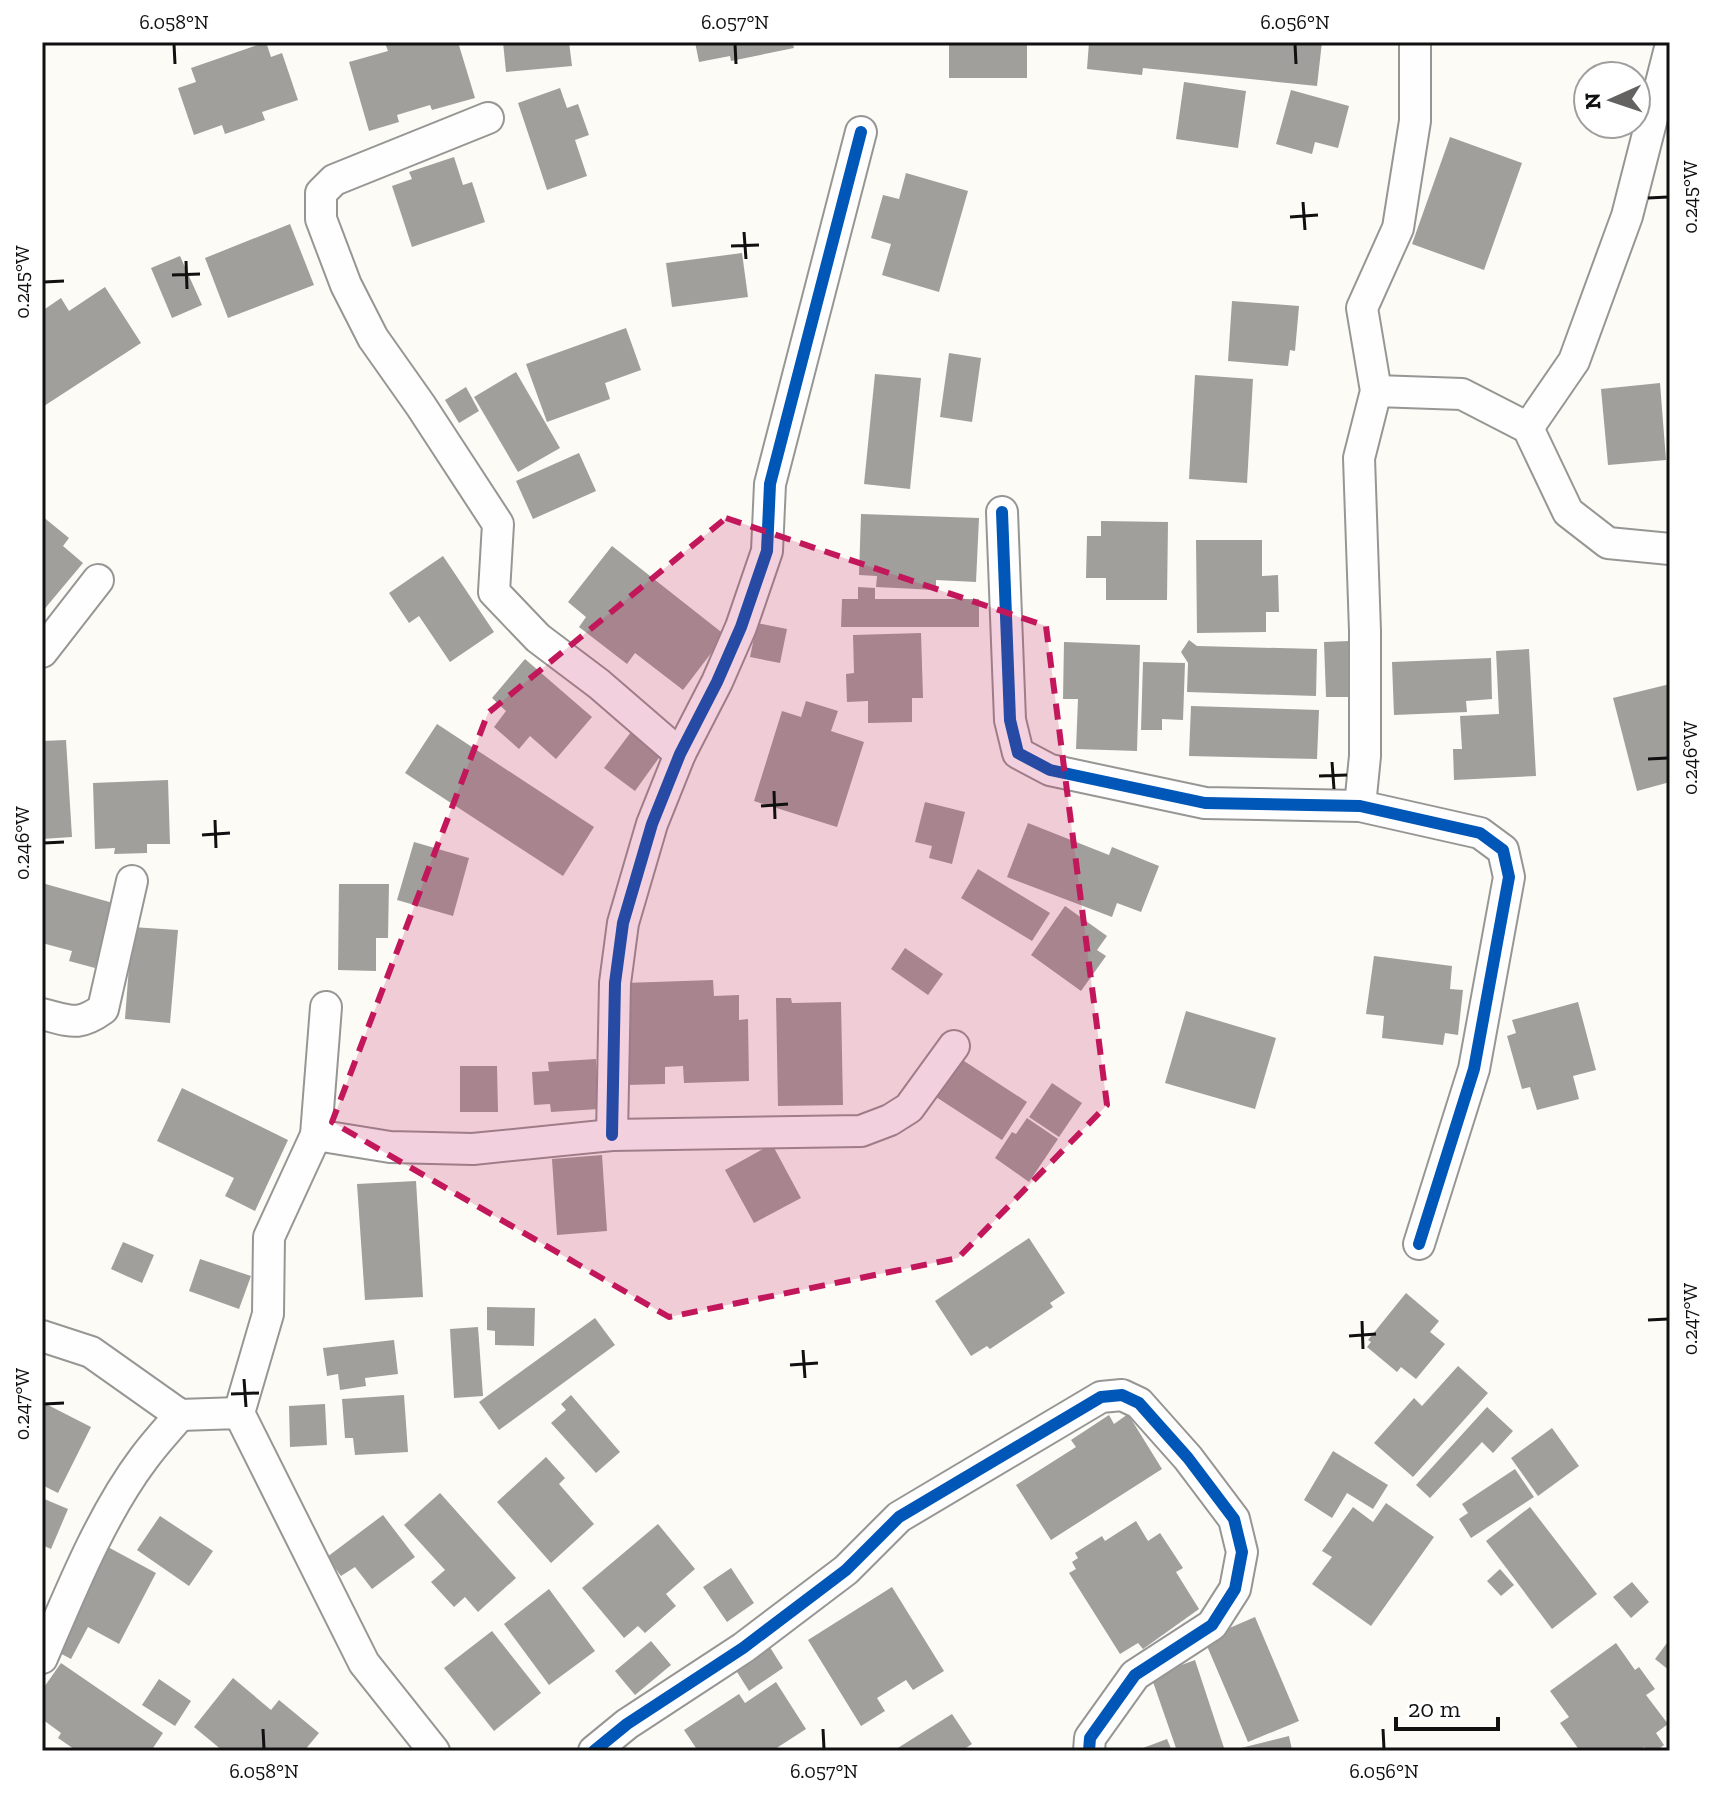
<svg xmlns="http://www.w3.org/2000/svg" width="1712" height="1793" font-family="'Zilla Slab',serif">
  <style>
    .building { fill: #a09f9b }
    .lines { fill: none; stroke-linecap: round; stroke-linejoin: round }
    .street-casing { stroke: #969694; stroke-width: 34 }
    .street { stroke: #fffefe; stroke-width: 30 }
    .cycleway-casing { stroke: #fff; stroke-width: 17 }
    .cycleway { stroke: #0057b8; stroke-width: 12 }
    .marked { fill: #c2185b; fill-opacity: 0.2; stroke: #c2185b; stroke-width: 6; stroke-dasharray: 16 10; stroke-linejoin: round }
    .ticks { fill: none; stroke: #101010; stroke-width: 3 }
    .neatline { fill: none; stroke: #101010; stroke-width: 3 }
    .ticks-label { font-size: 20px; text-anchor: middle; fill: #101010 }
  </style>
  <rect width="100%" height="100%" fill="#fcfbf6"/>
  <g class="building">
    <polygon points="266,42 271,57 282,53 298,100 262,112 265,120 225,134 222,125 194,135 178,88 196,82 191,68"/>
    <polygon points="388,42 458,42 475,98 432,110 430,105 397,115 399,122 369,131 349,62 388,51 385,43"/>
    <polygon points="503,42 569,42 572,66 506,72"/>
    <polygon points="695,42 792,42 794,48 731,61 730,56 699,62"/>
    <rect x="949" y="42" width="78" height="36"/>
    <polygon points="1089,42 1322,42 1317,86 1143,68 1142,75 1087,69"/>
    <polygon points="1184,82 1246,91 1238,148 1176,139"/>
    <polygon points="560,88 567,108 578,104 589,135 575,140 587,176 547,190 518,103"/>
    <polygon points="1291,90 1349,106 1338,148 1315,142 1312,154 1276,144"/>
    <polygon points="1450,137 1522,163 1484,270 1412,244"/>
    <polygon points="454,157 463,185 472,182 485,222 412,247 392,186 412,179 409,172"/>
    <polygon points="906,173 968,191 939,292 882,275 891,244 871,238 883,195 899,199"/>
    <polygon points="290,224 314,285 228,318 205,258"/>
    <polygon points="742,253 748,297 672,307 666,263"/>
    <polygon points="180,256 202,305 172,318 151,268"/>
    <polygon points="105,287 141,343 44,406 42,402 42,311 61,298 69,311"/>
    <polygon points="1232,301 1299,306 1295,351 1290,350 1288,366 1228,361"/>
    <polygon points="626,328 641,370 605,383 610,399 547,422 526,364"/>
    <polygon points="949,353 981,358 972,422 940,417"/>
    <polygon points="516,372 560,448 518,472 474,397"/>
    <polygon points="875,374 921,378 910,489 864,484"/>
    <polygon points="1195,375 1253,379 1247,483 1189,479"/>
    <polygon points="1660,383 1666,460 1608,465 1601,389"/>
    <polygon points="466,387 479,411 459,423 445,400"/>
    <polygon points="579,453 596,491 533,519 516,481"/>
    <polygon points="861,514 979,518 976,582 936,580 936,590 876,587 877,576 859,575"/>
    <polygon points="42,516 69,538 63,546 83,563 42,612"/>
    <polygon points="1101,521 1168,522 1167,600 1106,600 1106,578 1086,578 1087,536 1101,536"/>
    <polygon points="1196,540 1262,540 1262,576 1278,575 1279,612 1266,612 1266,632 1197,633"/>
    <polygon points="612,546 725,635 683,690 635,653 627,664 579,627 586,617 568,602"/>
    <polygon points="443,556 494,632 450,662 419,616 409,623 389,593"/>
    <polygon points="858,587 875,588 875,599 979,599 979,627 841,627 842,599 858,599"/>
    <polygon points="757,623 787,629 780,663 750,657"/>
    <polygon points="921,633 923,698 912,698 912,722 868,723 868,701 847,702 846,674 854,673 853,635"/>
    <polygon points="1189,640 1197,646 1317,649 1316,696 1187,692 1188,663 1181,652"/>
    <polygon points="1349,641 1351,697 1326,697 1324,642"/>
    <polygon points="1064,642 1140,645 1137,751 1076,749 1078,699 1063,699"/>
    <polygon points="1529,649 1536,776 1454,780 1453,749 1462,749 1460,716 1499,714 1496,651"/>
    <polygon points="1491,658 1492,699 1466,701 1467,712 1394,715 1392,662"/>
    <polygon points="525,659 592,717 556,759 530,736 519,749 494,727 506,711 492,698"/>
    <polygon points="1143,662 1185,663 1183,720 1162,719 1162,730 1141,730"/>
    <polygon points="1670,684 1670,782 1637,791 1613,698"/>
    <polygon points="806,701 838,711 831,731 864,742 837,827 754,801 782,711 801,717"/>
    <polygon points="1191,706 1319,710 1317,759 1189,756"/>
    <polygon points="437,724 594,827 563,876 405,773"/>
    <polygon points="631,732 661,755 635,791 604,768"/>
    <polygon points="66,740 72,837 42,839 42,741"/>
    <polygon points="168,780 170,844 147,844 147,853 114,854 115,848 95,849 93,783"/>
    <polygon points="925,802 965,812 952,864 929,858 932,846 915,842"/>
    <polygon points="1028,823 1109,855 1112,847 1159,866 1141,912 1117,903 1112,917 1007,877"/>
    <polygon points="414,842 469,858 453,916 397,900"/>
    <polygon points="978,869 1050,913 1032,941 961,898"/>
    <polygon points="42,883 113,903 95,968 69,961 72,951 42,943"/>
    <polygon points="339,884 389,884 388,938 376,938 376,971 338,970"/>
    <polygon points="1065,906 1107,936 1097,950 1106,956 1081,991 1031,955"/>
    <polygon points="132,927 178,930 170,1023 125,1019"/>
    <polygon points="905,948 943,974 928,995 891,969"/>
    <polygon points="1374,956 1452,966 1450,989 1463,990 1458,1035 1445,1033 1443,1045 1382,1038 1384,1016 1366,1014"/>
    <polygon points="713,980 714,996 739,995 739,1020 748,1019 749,1081 684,1083 683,1066 665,1067 665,1084 627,1085 624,983"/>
    <polygon points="776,998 791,998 792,1003 841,1002 843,1105 778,1106"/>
    <polygon points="1578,1002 1596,1070 1573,1076 1579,1099 1537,1110 1530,1087 1522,1089 1507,1036 1516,1033 1512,1020"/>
    <polygon points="1186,1011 1276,1038 1255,1109 1165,1083"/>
    <polygon points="958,1057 1027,1102 1002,1140 933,1095"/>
    <polygon points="596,1059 599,1109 551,1112 550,1104 534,1105 532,1072 549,1071 548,1062"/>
    <polygon points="460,1066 497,1066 498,1112 460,1112"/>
    <polygon points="1052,1083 1082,1103 1059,1137 1029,1117"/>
    <polygon points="182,1088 288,1140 255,1211 225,1196 234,1178 157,1141"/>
    <polygon points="1027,1118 1058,1139 1029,1182 995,1158 1012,1132 1016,1134"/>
    <polygon points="772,1144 801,1198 754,1223 725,1170"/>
    <polygon points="602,1155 607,1231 557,1235 552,1159"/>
    <polygon points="416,1181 423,1297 365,1300 357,1184"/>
    <polygon points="1029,1238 1065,1293 1050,1303 1053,1307 990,1349 987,1346 971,1356 935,1301"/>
    <polygon points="123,1242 154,1255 142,1283 111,1269"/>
    <polygon points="200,1259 251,1276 239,1309 189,1291"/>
    <polygon points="1406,1293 1439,1321 1430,1332 1445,1344 1416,1379 1401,1367 1397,1372 1367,1347 1371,1342 1368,1340"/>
    <polygon points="487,1307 535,1308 534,1346 495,1345 495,1331 487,1330"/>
    <polygon points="595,1318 615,1345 499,1430 479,1402"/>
    <polygon points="478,1327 483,1396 454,1398 450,1329"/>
    <polygon points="394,1340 398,1374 365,1378 366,1386 340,1390 338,1374 327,1376 323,1348"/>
    <polygon points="1458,1366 1488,1393 1413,1477 1374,1443 1414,1398 1422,1406"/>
    <polygon points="404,1395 408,1452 355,1455 353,1438 345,1438 342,1399"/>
    <polygon points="571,1395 620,1452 596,1473 551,1423 566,1410 561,1404"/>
    <polygon points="42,1402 91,1427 58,1493 42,1485"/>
    <polygon points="325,1404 327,1445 290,1447 289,1406"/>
    <polygon points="1487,1407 1513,1431 1493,1453 1482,1442 1430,1498 1416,1485"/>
    <polygon points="1128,1414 1162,1469 1051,1540 1016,1485 1076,1447 1071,1440 1109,1415 1114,1424"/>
    <polygon points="1552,1428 1579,1466 1538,1496 1511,1458"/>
    <polygon points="1333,1451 1388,1485 1373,1509 1347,1493 1332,1518 1304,1500"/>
    <polygon points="546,1457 565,1478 559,1484 594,1524 551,1563 497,1502"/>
    <polygon points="1515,1469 1534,1497 1471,1538 1459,1519 1468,1513 1462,1504"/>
    <polygon points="440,1493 516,1578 478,1612 465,1597 454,1607 431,1582 445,1570 404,1525"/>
    <polygon points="42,1498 68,1509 51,1549 42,1545"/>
    <polygon points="1386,1503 1434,1537 1371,1626 1312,1584 1332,1557 1322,1551 1353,1507 1373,1522"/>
    <polygon points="1530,1507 1597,1594 1552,1629 1486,1541"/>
    <polygon points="383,1515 415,1557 372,1589 355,1567 341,1576 327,1557"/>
    <polygon points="160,1516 213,1551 189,1586 137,1550"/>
    <polygon points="1136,1521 1148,1541 1160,1533 1183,1568 1176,1572 1199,1609 1143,1649 1138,1643 1120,1654 1069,1573 1076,1569 1072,1562 1078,1558 1075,1553 1102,1536 1105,1541"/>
    <polygon points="658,1524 695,1569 666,1594 676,1606 645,1633 638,1626 624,1638 582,1588"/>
    <polygon points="106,1546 156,1573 119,1644 88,1627 71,1659 52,1649"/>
    <polygon points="731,1568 754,1603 727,1622 703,1587"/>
    <polygon points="1500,1569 1514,1585 1501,1596 1487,1581"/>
    <polygon points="1632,1582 1649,1602 1631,1618 1613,1597"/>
    <polygon points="892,1587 944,1671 913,1690 906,1680 877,1698 885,1711 861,1726 808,1640"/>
    <polygon points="549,1589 595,1651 549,1685 504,1624"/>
    <polygon points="1255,1617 1299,1721 1248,1742 1204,1639"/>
    <polygon points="492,1631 541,1693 494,1731 444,1668"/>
    <polygon points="1670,1639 1670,1671 1655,1659"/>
    <polygon points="651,1641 671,1665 635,1695 615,1671"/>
    <polygon points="766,1641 783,1668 749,1691 732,1664"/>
    <polygon points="1616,1643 1635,1670 1639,1667 1655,1689 1646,1695 1668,1724 1656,1733 1664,1745 1656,1751 1646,1751 1644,1747 1638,1751 1580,1751 1560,1723 1569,1717 1550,1691"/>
    <polygon points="1195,1660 1225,1751 1177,1751 1151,1676"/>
    <polygon points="61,1663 163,1733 151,1751 73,1751 74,1749 58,1738 61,1733 42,1719 42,1690"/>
    <polygon points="233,1678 271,1710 279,1700 319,1733 304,1751 223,1751 194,1727"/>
    <polygon points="159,1679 191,1701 175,1726 142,1705"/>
    <polygon points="776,1682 806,1729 772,1751 698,1751 684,1730 739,1694 745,1703"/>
    <polygon points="952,1714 972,1744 961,1751 893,1751"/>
    <polygon points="1289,1736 1292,1750 1242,1751 1241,1748"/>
    <polygon points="1167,1739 1172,1751 1135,1751"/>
  </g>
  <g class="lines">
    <g class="street-casing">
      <g id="street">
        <polyline points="488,118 334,180 321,193 321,219 346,285 373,338 421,406 498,524 494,592 538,638 599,684 680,754"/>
        <polyline points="1376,391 1462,394 1528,428 1568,512 1608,543 1670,549"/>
        <polyline points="1528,428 1574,361 1627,216 1670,48"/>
        <polyline points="1002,512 1010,720 1018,753 1050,770 1205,803 1360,806 1480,833 1503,850 1509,877 1474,1069 1419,1244"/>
        <polyline points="42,652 98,580"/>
        <polyline points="1360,806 1365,756 1365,631 1359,458 1376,391 1362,308 1398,228 1415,121 1415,42"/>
        <path d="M42,1014C71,1021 78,1027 103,1009L132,881"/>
        <polyline points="316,1135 390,1147 473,1149 612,1135 861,1131 890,1120 909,1108 954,1046"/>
        <polyline points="612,1135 615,983 623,923 652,824 680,754 717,682 741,627 767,551 770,484 861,132"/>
        <polyline points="42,1336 91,1352 180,1415 239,1413 364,1663 434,1751"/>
        <polyline points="239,1413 268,1314 269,1237 316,1135 326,1007"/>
        <path d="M42,1658C70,1593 101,1515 144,1458C155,1443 168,1429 180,1415"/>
        <polyline points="594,1751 627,1724 743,1648 846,1570 899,1517 1101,1397 1122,1395 1139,1403 1188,1458 1234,1519 1242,1552 1235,1589 1212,1625 1135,1675 1090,1738 1089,1751"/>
      </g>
    </g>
    <use href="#street" class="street"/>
    <g class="cycleway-casing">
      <g id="cycleway">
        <polyline points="1002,512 1010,720 1018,753 1050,770 1205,803 1360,806 1480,833 1503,850 1509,877 1474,1069 1419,1244"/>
        <polyline points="612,1135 615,983 623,923 652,824 680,754 717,682 741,627 767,551 770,484 861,132"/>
        <polyline points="594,1751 627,1724 743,1648 846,1570 899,1517 1101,1397 1122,1395 1139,1403 1188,1458 1234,1519 1242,1552 1235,1589 1212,1625 1135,1675 1090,1738 1089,1751"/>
      </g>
    </g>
    <use href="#cycleway" class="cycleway"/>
  </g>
  <path class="marked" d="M726,518L1046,626L1107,1105L958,1258L669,1317L332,1122L488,713Z"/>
  <path class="ticks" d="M174,44L175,64M735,44L736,64M1295,44L1296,64M1648,198L1668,197M1303,202L1305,230M1290,217L1318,215M744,232L746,259M731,246L759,245M186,261L187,289M172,275L200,274M44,282L64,281M1648,759L1668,758M1332,762L1334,789M1319,776L1347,775M774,791L775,819M761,806L788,804M215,820L216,848M202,835L230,833M44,843L64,842M1648,1320L1668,1319M1362,1321L1363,1349M1349,1336L1376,1334M803,1350L805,1378M790,1365L818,1363M244,1379L246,1407M231,1394L259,1393M44,1404L64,1403M263,1729L264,1749M823,1729L824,1749M1383,1729L1384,1749"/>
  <rect width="1712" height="1793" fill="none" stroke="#ffffff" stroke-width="88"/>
  <g transform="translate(1612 100) rotate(267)"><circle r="38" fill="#ffffff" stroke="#9f9f9f" stroke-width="2"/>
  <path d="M0-6L14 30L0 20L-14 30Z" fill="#636260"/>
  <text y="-12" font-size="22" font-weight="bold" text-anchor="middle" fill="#101010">N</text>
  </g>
  <path d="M1396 1717v12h102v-12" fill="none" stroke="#101010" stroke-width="4"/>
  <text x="1408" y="1717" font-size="24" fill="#101010" stroke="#ffffff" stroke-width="6" paint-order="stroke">20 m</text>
  <rect x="44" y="44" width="1624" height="1705" class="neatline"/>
  <g class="ticks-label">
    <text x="174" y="29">6.058°N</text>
    <text x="735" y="29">6.057°N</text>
    <text x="1295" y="29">6.056°N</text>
    <text transform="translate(1690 197) rotate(-90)" y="7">0.245°W</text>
    <text transform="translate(22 282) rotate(-90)" y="7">0.245°W</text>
    <text transform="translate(1690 758) rotate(-90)" y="7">0.246°W</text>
    <text transform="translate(22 843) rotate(-90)" y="7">0.246°W</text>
    <text transform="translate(1690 1319) rotate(-90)" y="7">0.247°W</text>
    <text transform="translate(22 1404) rotate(-90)" y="7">0.247°W</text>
    <text x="264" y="1778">6.058°N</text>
    <text x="824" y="1778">6.057°N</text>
    <text x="1384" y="1778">6.056°N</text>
  </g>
</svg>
